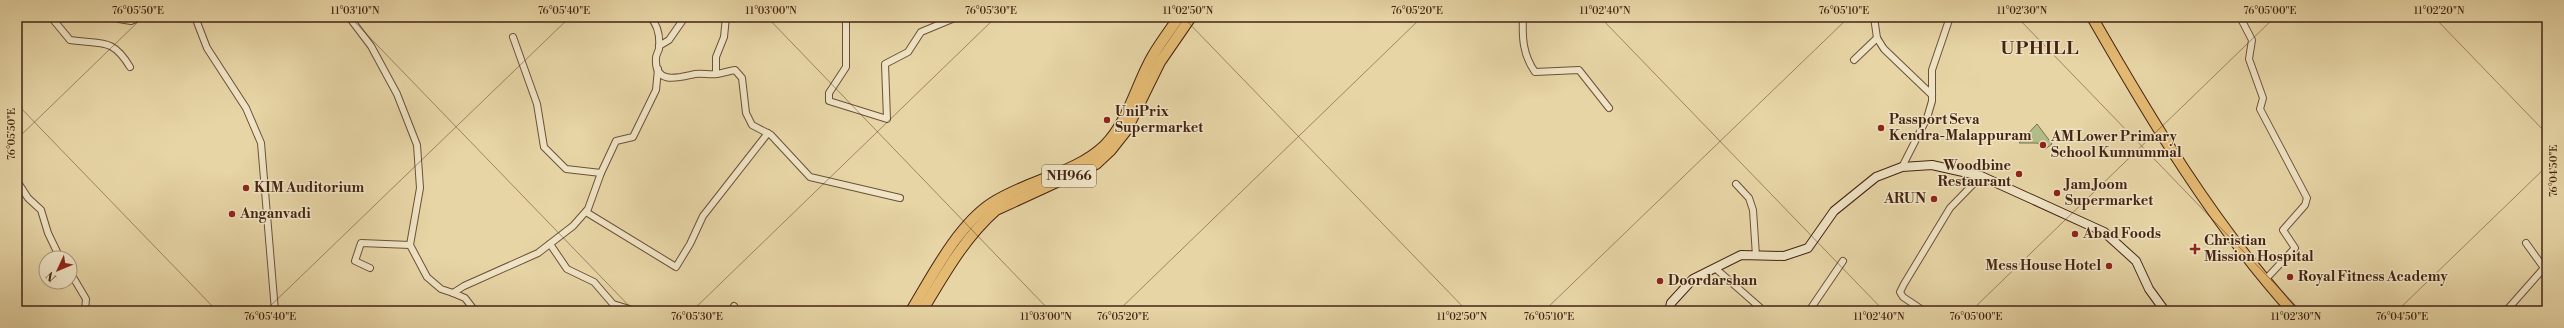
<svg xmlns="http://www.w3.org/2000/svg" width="2564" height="328" font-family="'Libre Bodoni',serif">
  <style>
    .green { fill: #b1be8a; stroke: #7a704e }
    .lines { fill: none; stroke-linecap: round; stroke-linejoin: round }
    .minor-casing { stroke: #6d5038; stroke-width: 8 }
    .secondary-casing { stroke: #442313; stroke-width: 10 }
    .trunk-casing { stroke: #442313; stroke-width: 12 }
    .minor { stroke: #efe4c5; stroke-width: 6 }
    .secondary { stroke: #efe4c5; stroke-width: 8 }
    .trunk { stroke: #e4ba73; stroke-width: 10 }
    .ticks { fill: none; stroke: #442313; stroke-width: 1; stroke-opacity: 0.45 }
    .poi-dot { fill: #8f2418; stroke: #efe4c5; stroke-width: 1.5 }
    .labels { text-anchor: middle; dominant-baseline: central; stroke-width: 3; stroke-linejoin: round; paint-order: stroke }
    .shield { fill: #efe4c5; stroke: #775d48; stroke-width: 1 }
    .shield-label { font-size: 13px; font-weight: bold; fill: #442313 }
    .poi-label { font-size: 14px; font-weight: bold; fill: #442313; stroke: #efe4c5; text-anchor: start }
    .district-label { font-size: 18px; font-weight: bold; letter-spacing: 1px; fill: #442313; stroke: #efe4c5 }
    .neatline { fill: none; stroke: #442313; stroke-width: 1.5 }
    .ticks-label { font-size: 10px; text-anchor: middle; fill: #442313 }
  </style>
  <rect width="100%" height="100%" fill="#e7d5a6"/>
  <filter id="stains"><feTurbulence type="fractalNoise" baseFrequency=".005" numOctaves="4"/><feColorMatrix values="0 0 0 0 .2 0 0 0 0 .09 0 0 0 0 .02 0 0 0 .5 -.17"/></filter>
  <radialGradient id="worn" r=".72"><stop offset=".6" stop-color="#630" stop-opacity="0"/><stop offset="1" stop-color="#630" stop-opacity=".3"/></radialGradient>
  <polygon class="green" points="2037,124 2052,144 2045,149 2037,143 2019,143"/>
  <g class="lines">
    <g class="minor-casing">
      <g id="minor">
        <path d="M51,17L70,40C102,45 112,37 130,67"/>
        <polyline points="118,17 119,19 131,21 141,17"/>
        <polyline points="195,17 207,48 246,108 261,143 275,311"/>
        <polyline points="349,17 371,46 397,94 417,145 420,188 410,245 427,277 441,289 453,293 464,286 538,253 573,226 588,209 601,173 616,141 633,137 656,90 658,69"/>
        <path d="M650,17C658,25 660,38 659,49C658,52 656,55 656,58C654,86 680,77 695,74C702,73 710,75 717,74C723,73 729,71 735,70L742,78L746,113L752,125L771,135L810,177L900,198"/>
        <polyline points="846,17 846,67 829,93 829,101 887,119 885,64 908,52 921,32 957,17"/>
        <path d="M1523,17C1522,38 1523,55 1535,72L1579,70L1609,108"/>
        <polyline points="1874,17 1877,38 1884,49 1932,95"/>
        <polyline points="2240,17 2252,40 2249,59 2263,98 2260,109 2307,198 2305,205 2283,230 2295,248 2265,280"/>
        <polyline points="513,37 537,104 544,147 566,169 601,173"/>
        <polyline points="659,46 669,40 685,17"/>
        <polyline points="1854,60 1877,38"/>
        <polyline points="716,74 716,57 724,37 726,17"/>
        <polyline points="1902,167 1927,118 1932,101 1932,70 1950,17"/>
        <polyline points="17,181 28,198 41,210 48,233 60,258"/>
        <polyline points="1736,184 1749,198 1753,210 1756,256"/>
        <polyline points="586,212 676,267 690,244 703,216 768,133"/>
        <polyline points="550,244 567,269 594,282 613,304 636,311"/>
        <polyline points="370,268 355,261 361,243 410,245"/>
        <polyline points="1715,268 1764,311"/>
        <polyline points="70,272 86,299 85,311"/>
        <polyline points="453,293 465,298 475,311"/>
        <polyline points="732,311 734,306"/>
        <polyline points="1809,311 1843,261"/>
        <polyline points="1924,311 1903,297 1900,292 1904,284 1950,208 1981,176"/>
        <polyline points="2506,311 2544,268 2526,243"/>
      </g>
    </g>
    <g class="secondary-casing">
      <polyline id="secondary" points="1669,311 1671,303 1693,279 1741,255 1784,256 1808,248 1834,211 1876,177 1902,167 1932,165 1981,176 2104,232 2136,261 2149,289 2165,311"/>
    </g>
    <g class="trunk-casing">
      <g id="trunk">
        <path d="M2092,17C2151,120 2212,222 2292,311"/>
        <path d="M911,311C932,276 958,225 992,203C1027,180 1075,174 1105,145C1128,122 1136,85 1152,57C1160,43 1170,30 1179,17"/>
        <path d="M922,311C944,275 964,238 996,210L1096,164L1111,150L1126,131L1160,62L1191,17"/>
      </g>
    </g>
    <use href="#minor" class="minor"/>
    <use href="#secondary" class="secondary"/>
    <use href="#trunk" class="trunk"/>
  </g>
  <path class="ticks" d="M350,17L634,311M767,17L1050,311M1183,17L1467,311M1600,17L1884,311M2017,17L2301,311M2434,17L2547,134M17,104L217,311M17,139L143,17M265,311L570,17M692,311L996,17M1118,311L1422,17M1544,311L1849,17M1971,311L2275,17M2397,311L2547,166"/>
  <g class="poi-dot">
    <circle cx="1107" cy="120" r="4"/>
    <circle cx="1881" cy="128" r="4"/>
    <circle cx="2043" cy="145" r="4"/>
    <circle cx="2019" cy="174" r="4"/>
    <circle cx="246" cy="188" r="4"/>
    <circle cx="2057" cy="193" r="4"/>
    <circle cx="1934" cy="199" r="4"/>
    <circle cx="232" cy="214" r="4"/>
    <circle cx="2075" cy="234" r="4"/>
    <path d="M2193 243h4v4h4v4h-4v4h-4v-4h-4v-4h4z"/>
    <circle cx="2109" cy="266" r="4"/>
    <circle cx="2290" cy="277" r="4"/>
    <circle cx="1660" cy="281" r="4"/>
  </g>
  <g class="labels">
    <rect class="shield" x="1042" y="165" width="54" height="22" rx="3"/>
    <g class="shield-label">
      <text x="1069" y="176">NH966</text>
    </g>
    <g class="poi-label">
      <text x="1115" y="112">UniPrix<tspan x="1115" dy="16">Supermarket</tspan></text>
      <text x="1889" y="120">Passport Seva<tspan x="1889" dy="16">Kendra-Malappuram</tspan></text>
      <text x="2051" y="137">AM Lower Primary<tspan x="2051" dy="16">School Kunnummal</tspan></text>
      <text x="2011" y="166" text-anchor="end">Woodbine<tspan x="2011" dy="16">Restaurant</tspan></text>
      <text x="2065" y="185">Jam Joom<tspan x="2065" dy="16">Supermarket</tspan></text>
      <text x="254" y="188">KIM Auditorium</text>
      <text x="1926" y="199" text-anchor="end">ARUN</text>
      <text x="240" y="214">Anganvadi</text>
      <text x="2083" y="234">Abad Foods</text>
      <text x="2204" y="241">Christian<tspan x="2204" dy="16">Mission Hospital</tspan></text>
      <text x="2101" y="266" text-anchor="end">Mess House Hotel</text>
      <text x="2298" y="277">Royal Fitness Academy</text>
      <text x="1668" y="281">Doordarshan</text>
    </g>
    <g class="district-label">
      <text x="2040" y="48">UPHILL</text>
    </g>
  </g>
  <rect width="2564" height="328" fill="none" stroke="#e7d5a6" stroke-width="44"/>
  <g transform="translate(58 270) rotate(226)"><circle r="19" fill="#efe4c5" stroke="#ab977e"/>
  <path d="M0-3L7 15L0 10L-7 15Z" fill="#8f2418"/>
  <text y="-6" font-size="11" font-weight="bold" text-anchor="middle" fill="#442313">N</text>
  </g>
  <rect x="22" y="22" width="2520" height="284" class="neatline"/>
  <g class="ticks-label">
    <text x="138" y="14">76°05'50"E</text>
    <text x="355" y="14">11°03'10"N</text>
    <text x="564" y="14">76°05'40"E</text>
    <text x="771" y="14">11°03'00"N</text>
    <text x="991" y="14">76°05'30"E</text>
    <text x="1188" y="14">11°02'50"N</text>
    <text x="1417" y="14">76°05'20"E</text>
    <text x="1605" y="14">11°02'40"N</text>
    <text x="1844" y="14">76°05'10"E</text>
    <text x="2022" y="14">11°02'30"N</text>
    <text x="2270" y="14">76°05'00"E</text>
    <text x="2439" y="14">11°02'20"N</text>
    <text transform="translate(11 134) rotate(-90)" y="4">76°05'50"E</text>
    <text transform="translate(2553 171) rotate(-90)" y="4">76°04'50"E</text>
    <text x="270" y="320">76°05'40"E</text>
    <text x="697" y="320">76°05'30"E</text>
    <text x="1046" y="320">11°03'00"N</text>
    <text x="1123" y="320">76°05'20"E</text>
    <text x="1462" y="320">11°02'50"N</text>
    <text x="1549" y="320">76°05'10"E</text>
    <text x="1879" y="320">11°02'40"N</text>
    <text x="1976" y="320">76°05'00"E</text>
    <text x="2296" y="320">11°02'30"N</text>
    <text x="2402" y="320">76°04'50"E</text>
  </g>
  <rect width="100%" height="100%" filter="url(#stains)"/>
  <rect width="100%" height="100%" fill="url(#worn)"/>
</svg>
